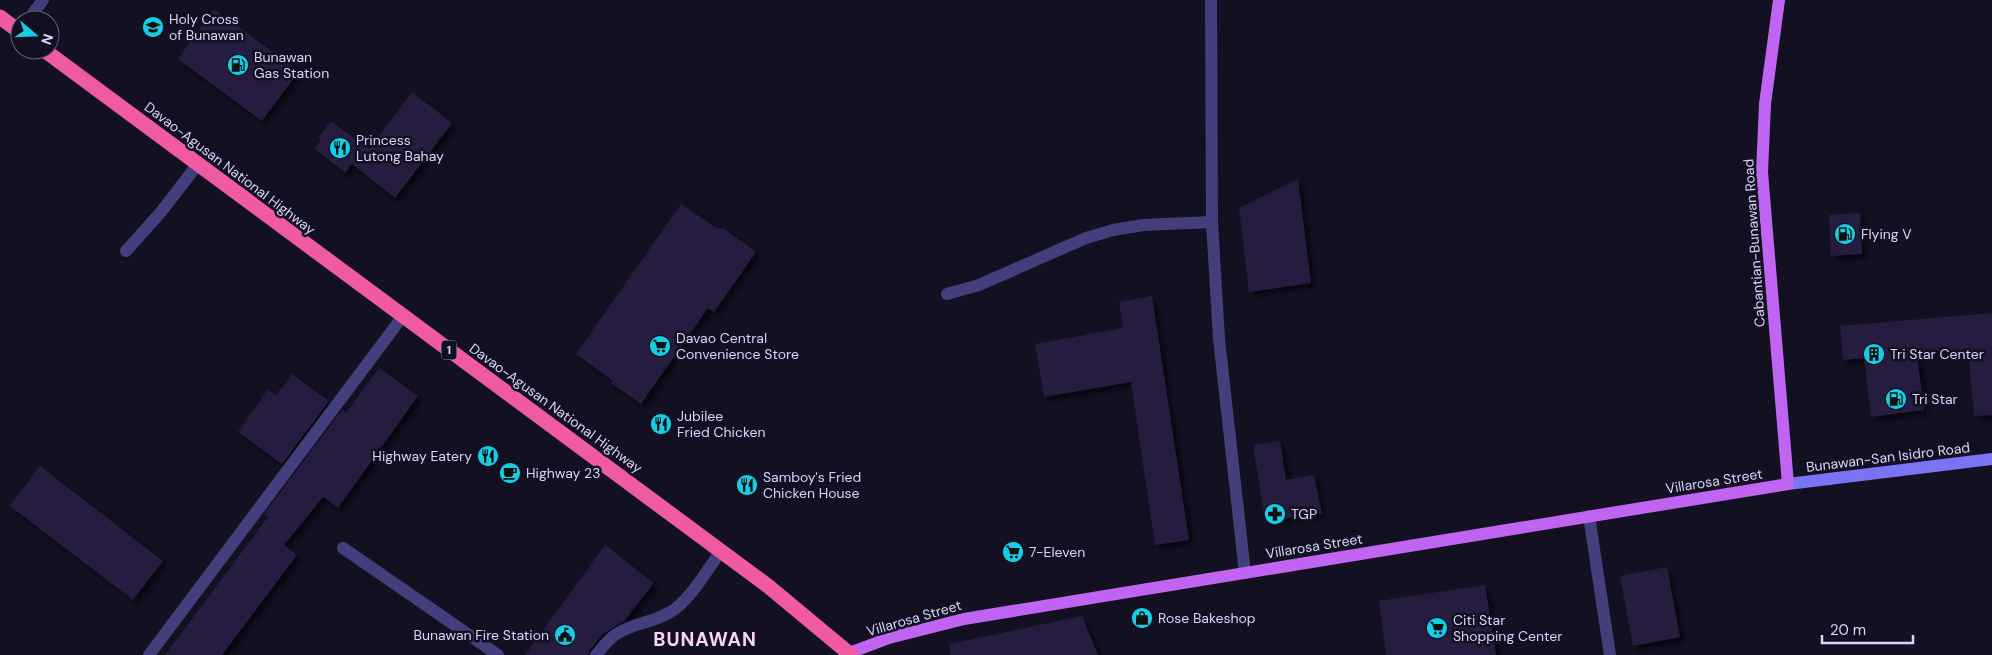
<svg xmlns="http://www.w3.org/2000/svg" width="1992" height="655" font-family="'DM Sans',sans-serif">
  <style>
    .building { fill: #251d41; filter: url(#shadow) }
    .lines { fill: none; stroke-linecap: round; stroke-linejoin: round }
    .lane { stroke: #423f7c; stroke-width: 12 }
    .street { stroke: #423f7c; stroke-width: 12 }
    .secondary { stroke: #7974f2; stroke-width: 12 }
    .primary { stroke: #bf65f1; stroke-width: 12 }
    .highway { stroke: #f05aa0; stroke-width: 15 }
    .labels { text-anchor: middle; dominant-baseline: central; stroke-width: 5; stroke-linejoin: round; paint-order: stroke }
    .shield { fill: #131021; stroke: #9e99ba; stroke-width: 1 }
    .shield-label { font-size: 12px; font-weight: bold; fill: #d9d4fb }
    .poi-label { font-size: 14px; fill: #d9d4fb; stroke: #131021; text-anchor: start }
    .street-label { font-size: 14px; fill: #d9d4fb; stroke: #131021 }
    .district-label { font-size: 19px; font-weight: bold; letter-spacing: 1px; fill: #fbd6ed; stroke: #131021 }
  </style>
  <defs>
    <filter id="shadow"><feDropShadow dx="4.5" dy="4.5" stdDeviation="2.5" flood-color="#0009"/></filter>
  </defs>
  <rect width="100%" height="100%" fill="#131021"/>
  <g class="building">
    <polygon points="214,9 299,71 262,121 178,59"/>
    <polygon points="412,92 452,123 395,198 352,164 345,173 315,149 321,140 318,138 331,121 369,149"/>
    <polygon points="1298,179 1311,283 1249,292 1239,208"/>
    <polygon points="681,204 718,229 723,228 756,252 714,312 708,308 641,404 611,383 613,381 576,354"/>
    <polygon points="1860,213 1862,254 1831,256 1829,215"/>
    <polygon points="1152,296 1189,540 1155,545 1131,382 1044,397 1035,344 1123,328 1119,302"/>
    <polygon points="1992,313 1992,415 1974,416 1968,349 1917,353 1924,410 1871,417 1864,358 1843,360 1840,326"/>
    <polygon points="379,368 418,396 338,508 323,497 284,545 297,555 222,655 165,655 268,517 264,514 342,410 346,413"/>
    <polygon points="292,374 329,401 282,464 238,432 268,389 276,395"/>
    <polygon points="1280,441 1286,480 1314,475 1322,514 1265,521 1253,445"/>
    <polygon points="40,466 163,561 133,600 10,506"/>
    <polygon points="605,545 654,583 624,621 603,634 590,650 588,655 525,655"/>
    <polygon points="1667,567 1680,637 1633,646 1620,576"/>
    <polygon points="1485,585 1496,655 1386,655 1379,601"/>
    <polygon points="1082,616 1098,655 950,655 949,644"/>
  </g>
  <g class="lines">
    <g class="lane">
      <polyline points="28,20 43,0"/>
      <polyline points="126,251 161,212 198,164"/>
      <polyline points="343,548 498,655"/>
      <polyline points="149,655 403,316"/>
      <path d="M596,655C603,647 609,638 618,633C636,622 658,622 675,609C694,594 707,570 721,551"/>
    </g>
    <g class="street">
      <polyline points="1211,0 1212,222 1219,339 1245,573"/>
      <polyline points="947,294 979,285 1086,238 1113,230 1143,225 1212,222"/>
      <polyline points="1589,516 1610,655"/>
    </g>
    <polyline class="secondary" points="1788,484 1992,459"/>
    <polyline class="primary" points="849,653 889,638 964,619 1788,484 1762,172 1765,104 1779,0"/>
    <g class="highway">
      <polyline points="0,17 20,32"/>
      <polyline points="44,50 768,586 851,655"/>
    </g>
  </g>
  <defs>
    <g id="school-disc" transform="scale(1.125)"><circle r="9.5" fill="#15cee6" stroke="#131021"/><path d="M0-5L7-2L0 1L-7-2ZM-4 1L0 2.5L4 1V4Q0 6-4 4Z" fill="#111"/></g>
    <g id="fuel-disc" transform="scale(1.125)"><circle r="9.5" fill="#15cee6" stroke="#131021"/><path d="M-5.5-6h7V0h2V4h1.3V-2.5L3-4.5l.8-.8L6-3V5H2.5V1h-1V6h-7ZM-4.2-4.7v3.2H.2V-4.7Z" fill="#111"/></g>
    <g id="restaurant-disc" transform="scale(1.125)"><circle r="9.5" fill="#15cee6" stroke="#131021"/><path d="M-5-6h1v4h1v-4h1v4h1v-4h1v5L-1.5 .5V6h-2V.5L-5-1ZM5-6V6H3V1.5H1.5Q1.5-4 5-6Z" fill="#111"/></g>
    <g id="supermarket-disc" transform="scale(1.125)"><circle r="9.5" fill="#15cee6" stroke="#131021"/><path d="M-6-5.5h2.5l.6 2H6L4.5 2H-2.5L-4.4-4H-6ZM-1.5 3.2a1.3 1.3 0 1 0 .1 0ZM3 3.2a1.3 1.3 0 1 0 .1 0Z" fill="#111"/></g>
    <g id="building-disc" transform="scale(1.125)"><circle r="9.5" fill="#15cee6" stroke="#131021"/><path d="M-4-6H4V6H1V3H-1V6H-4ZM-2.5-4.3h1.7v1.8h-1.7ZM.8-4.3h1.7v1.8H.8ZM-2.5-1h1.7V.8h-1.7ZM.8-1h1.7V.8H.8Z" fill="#111"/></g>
    <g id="cafe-disc" transform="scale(1.125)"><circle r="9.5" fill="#15cee6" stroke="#131021"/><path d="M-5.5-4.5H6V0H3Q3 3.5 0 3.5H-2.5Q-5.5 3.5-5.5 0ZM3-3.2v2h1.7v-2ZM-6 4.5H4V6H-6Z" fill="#111"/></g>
    <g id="pharmacy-disc" transform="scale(1.125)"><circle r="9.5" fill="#15cee6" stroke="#131021"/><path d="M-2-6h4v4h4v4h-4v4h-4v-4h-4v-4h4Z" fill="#111"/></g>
    <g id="shop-disc" transform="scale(1.125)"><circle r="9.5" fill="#15cee6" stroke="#131021"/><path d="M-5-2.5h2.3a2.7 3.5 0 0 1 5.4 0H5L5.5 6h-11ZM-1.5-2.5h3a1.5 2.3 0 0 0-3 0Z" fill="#111"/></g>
    <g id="civic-disc" transform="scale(1.125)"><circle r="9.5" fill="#15cee6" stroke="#131021"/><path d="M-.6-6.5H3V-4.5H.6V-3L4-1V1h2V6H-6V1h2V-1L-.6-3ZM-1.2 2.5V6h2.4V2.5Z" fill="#111"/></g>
  </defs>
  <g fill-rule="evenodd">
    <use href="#school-disc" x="153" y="27"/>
    <use href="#fuel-disc" x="238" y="65"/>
    <use href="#restaurant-disc" x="340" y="148"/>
    <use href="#fuel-disc" x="1845" y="234"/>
    <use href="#supermarket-disc" x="660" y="346"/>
    <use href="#building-disc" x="1874" y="354"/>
    <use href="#fuel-disc" x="1896" y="399"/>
    <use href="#restaurant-disc" x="661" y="424"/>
    <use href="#restaurant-disc" x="488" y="456"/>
    <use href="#cafe-disc" x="510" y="473"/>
    <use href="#restaurant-disc" x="747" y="485"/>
    <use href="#pharmacy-disc" x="1275" y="514"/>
    <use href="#supermarket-disc" x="1013" y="552"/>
    <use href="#shop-disc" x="1142" y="618"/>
    <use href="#supermarket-disc" x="1437" y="628"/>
    <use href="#civic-disc" x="565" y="635"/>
  </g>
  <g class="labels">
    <rect class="shield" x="441.5" y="340.5" width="15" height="19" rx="4"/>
    <g class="shield-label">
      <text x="449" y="350">1</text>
    </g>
    <g class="poi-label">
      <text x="169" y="19">Holy Cross<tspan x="169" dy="16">of Bunawan</tspan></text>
      <text x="254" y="57">Bunawan<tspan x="254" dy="16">Gas Station</tspan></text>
      <text x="356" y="140">Princess<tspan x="356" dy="16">Lutong Bahay</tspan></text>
      <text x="1861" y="234">Flying V</text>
      <text x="676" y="338">Davao Central<tspan x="676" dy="16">Convenience Store</tspan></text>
      <text x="1890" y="354">Tri Star Center</text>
      <text x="1912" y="399">Tri Star</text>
      <text x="677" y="416">Jubilee<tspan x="677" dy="16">Fried Chicken</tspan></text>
      <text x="472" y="456" text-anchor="end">Highway Eatery</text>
      <text x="526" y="473">Highway 23</text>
      <text x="763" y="477">Samboy's Fried<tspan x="763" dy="16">Chicken House</tspan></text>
      <text x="1291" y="514">TGP</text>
      <text x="1029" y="552">7-Eleven</text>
      <text x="1158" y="618">Rose Bakeshop</text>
      <text x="1453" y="620">Citi Star<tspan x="1453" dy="16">Shopping Center</tspan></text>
      <text x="549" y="635" text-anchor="end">Bunawan Fire Station</text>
    </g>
    <g class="street-label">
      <text transform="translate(230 168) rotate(37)">Davao-Agusan National Highway</text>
      <text transform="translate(1754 243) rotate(-94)">Cabantian-Bunawan Road</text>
      <text transform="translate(556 408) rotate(36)">Davao-Agusan National Highway</text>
      <text transform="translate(1888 457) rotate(-7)">Bunawan-San Isidro Road</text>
      <text transform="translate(1714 481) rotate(-9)">Villarosa Street</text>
      <text transform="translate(1314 546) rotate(-9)">Villarosa Street</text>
      <text transform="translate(914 618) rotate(-16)">Villarosa Street</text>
    </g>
    <g class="district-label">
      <text x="705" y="639">BUNAWAN</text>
    </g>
  </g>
  <g transform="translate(35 35) rotate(109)"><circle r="24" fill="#131021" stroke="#625e78"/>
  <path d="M0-4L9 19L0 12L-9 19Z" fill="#15cee6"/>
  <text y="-8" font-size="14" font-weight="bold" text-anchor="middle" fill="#d9d4fb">N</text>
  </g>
  <path d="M1822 635v8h91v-8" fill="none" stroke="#d9d4fb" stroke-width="2.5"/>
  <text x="1830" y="635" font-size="15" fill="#d9d4fb" stroke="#131021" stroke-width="4" paint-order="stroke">20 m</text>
</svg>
